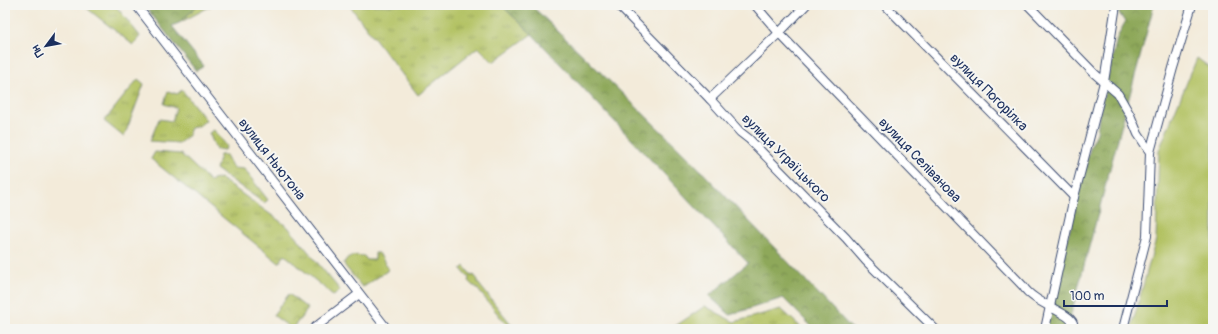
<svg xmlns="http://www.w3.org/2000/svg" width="1218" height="334" font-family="Pangolin,sans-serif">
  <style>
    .grass { fill: url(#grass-tufts); stroke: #677861 }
    .forest { fill: url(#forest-crowns); stroke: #546c5c }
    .park { fill: url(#park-crowns); stroke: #677861 }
    .garden { fill: #b3c264; stroke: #677861 }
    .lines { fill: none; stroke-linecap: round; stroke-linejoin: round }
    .minor-casing { stroke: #3b4b71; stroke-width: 10 }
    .minor { stroke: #fff; stroke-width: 8 }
    .labels { text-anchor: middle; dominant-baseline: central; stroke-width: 4; stroke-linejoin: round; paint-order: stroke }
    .street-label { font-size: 14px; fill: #1b2f5e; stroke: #f6f6f2 }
  </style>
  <defs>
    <pattern id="grass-tufts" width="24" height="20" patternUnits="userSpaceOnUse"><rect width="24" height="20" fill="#b3c264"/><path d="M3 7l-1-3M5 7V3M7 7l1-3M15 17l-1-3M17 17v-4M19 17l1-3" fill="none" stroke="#919e56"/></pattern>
    <pattern id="forest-crowns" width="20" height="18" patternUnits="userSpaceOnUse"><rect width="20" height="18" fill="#8ea85a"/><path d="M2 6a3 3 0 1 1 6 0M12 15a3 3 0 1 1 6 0" fill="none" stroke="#73894e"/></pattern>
    <pattern id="park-crowns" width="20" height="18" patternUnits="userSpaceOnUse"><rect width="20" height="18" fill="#b3c264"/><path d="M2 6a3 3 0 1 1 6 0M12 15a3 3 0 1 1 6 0" fill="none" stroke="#919e56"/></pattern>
  </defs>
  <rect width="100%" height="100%" fill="#f6f6f2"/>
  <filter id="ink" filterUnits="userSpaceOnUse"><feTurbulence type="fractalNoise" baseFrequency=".025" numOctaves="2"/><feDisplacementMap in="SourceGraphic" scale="8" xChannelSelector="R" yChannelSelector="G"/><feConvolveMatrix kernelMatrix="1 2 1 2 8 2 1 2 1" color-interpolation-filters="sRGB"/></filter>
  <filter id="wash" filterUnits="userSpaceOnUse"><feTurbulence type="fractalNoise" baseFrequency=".012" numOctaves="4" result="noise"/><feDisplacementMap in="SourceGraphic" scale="16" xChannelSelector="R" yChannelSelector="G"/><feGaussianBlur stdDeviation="0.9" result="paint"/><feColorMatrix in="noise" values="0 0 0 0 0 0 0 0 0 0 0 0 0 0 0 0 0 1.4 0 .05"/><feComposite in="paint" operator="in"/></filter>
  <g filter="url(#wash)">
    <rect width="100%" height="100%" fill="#f3ebda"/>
    <g class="grass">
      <polygon points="83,5 115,5 140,36 133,45"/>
      <polygon points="198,5 213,5 179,23"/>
      <polygon points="349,5 501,5 532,34 493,62 478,47 418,95"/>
      <polygon points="138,79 144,84 124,137 104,121"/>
      <polygon points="182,90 206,120 199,126 191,128 187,137 179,143 150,141 159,119 172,121 176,108 164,104 168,91 177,94"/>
      <polygon points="214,130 227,146 225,150 216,149 209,133"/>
      <polygon points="155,152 181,154 210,181 220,178 288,227 340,290 334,296 285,255 279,263 151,159"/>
      <polygon points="220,155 226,155 233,168 244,169 268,200 264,203 216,169"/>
      <path d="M375,253H379L388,268L387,271L365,286L362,287L345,266L344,263C348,254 355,255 364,256L367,260H375Z"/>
      <polygon points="464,266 472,276 474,275 478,280 478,283 515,329 510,329 475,286 473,286 468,281 469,278 461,269"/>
      <polygon points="705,306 734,322 781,309 803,329 671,329"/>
    </g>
    <g class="forest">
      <polygon points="144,5 198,5 179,23 172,26 204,66 196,71"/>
      <polygon points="501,5 531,5 688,157 852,329 814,329 783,298 730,315 709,296 748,263 532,34"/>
      <polygon points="1121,5 1154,5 1067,329 1045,329 1091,145 1097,133 1099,115 1117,38 1125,22 1119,13"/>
    </g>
    <polygon class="park" points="289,294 308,309 292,329 273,315"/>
    <polygon class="garden" points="1197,58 1213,70 1213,329 1131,329 1156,239 1159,150"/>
  </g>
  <g filter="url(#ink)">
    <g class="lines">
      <g class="minor-casing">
        <g id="minor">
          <polyline points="136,5 387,329"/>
          <polyline points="618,5 710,99 740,132 749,139 846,238 866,261 935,329"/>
          <path d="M755,5L779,33L1023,286C1033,303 1069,312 1073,323C1073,323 1074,328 1074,329"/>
          <polyline points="885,5 1074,197"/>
          <polyline points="1028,5 1095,74 1118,94 1130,115 1138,134 1150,152"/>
          <polyline points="710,99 779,33 806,5"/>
          <polyline points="313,329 359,294"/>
          <polyline points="1045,329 1074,197 1104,82 1116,5"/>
          <polyline points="1123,329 1147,236 1150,152 1173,68 1192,5"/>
        </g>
      </g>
      <use href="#minor" class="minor"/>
    </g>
  </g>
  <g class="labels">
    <g class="street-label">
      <text transform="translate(989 92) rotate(45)">вулиця Погорілка</text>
      <text transform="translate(786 158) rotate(45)">вулиця Уграїцького</text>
      <text transform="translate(272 159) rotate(52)">вулиця Ньютона</text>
      <text transform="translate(920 160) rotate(46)">вулиця Селіванова</text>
    </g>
  </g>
  <rect width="1218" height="334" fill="none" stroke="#f6f6f2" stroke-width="20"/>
  <g transform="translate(46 46) rotate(238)" stroke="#f6f6f2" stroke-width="3" paint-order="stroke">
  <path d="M0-3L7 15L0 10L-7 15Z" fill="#1b2f5e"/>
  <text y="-6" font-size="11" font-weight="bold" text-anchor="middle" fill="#1b2f5e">Пн</text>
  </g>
  <path d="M1064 300v6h103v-6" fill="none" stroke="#1b2f5e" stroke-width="2"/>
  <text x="1070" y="300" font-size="12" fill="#1b2f5e" stroke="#f6f6f2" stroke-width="3" paint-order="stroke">100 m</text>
</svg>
